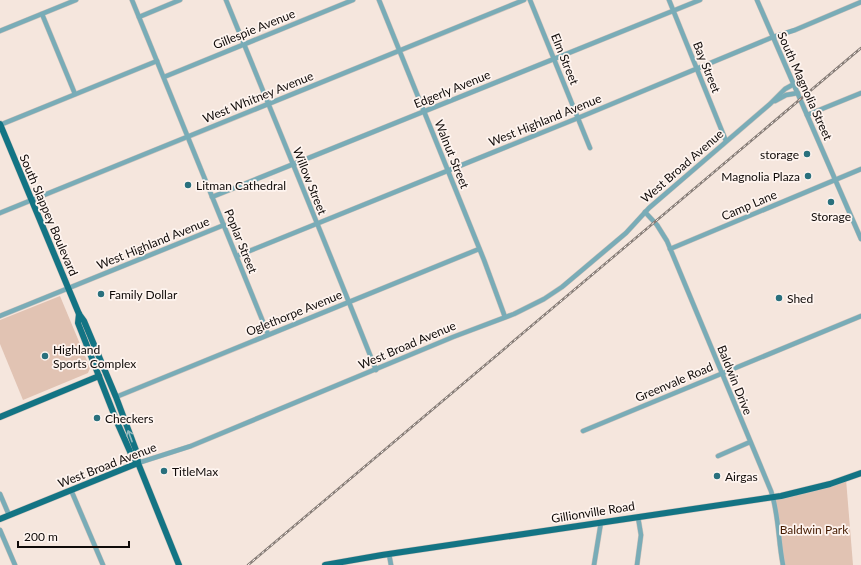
<svg xmlns="http://www.w3.org/2000/svg" width="861" height="565" font-family="Lato,sans-serif">
  <style>
    .green { fill: #e1c3b3 }
    .lines { fill: none; stroke-linecap: round; stroke-linejoin: round }
    .minor-casing { stroke: #d0c3bb; stroke-width: 5.5 }
    .major-casing { stroke: #d0c3bb; stroke-width: 7 }
    .minor { stroke: #79acb7; stroke-width: 4.5 }
    .major { stroke: #137484; stroke-width: 6 }
    .rail-casing { stroke: #877d77; stroke-width: 2.5 }
    .rail { stroke: #fef4ef; stroke-width: 1; stroke-dasharray: 3; stroke-linecap: butt }
    .oneway { stroke: #94babf }
    .poi-dot { fill: #29707d; stroke: #fef4ef; stroke-width: 1.5 }
    .labels { text-anchor: middle; dominant-baseline: central; stroke-width: 3.5; stroke-linejoin: round; paint-order: stroke }
    .street-label { font-size: 12px; fill: #0f0a08; stroke: #fef4ef }
    .poi-label { font-size: 12px; fill: #0f0a08; stroke: #fef4ef; text-anchor: start }
    .park-label { font-size: 12px; fill: #451b00; stroke: #fef4ef }
  </style>
  <rect width="100%" height="100%" fill="#f5e6dd"/>
  <g class="green">
    <polygon points="60,296 90,368 88,373 23,400 0,344 0,320"/>
    <polygon points="846,479 853,565 783,565 773,497"/>
  </g>
  <g class="lines">
    <g class="minor-casing">
      <g id="minor">
        <polyline points="132,0 268,334"/>
        <path d="M226,0C276,123 327,246 376,370"/>
        <polyline points="379,0 484,260 505,317"/>
        <polyline points="530,0 590,148"/>
        <polyline points="669,0 726,141"/>
        <polyline points="757,0 861,239"/>
        <polyline points="42,14 75,94"/>
        <polyline points="139,17 180,0"/>
        <polyline points="0,31 76,0"/>
        <polyline points="164,77 353,0"/>
        <polyline points="775,101 786,95 798,93"/>
        <polyline points="807,115 861,93"/>
        <polyline points="0,125 157,61"/>
        <polyline points="212,197 700,0"/>
        <path d="M645,212L657,225L667,241L771,491C779,515 778,540 783,565"/>
        <polyline points="0,213 524,0"/>
        <polyline points="670,249 861,169"/>
        <polyline points="237,256 578,118 773,37 795,30 861,2"/>
        <polyline points="0,316 224,225"/>
        <polyline points="116,397 479,249"/>
        <polyline points="583,431 861,316"/>
        <polyline points="718,456 750,442"/>
        <polyline points="138,463 191,446 453,337 514,314 544,299 562,287 626,233 649,208 770,104 785,89 794,84"/>
        <polyline points="71,490 103,565"/>
        <polyline points="0,494 9,515"/>
        <polyline points="0,530 15,565"/>
        <polyline points="389,554 391,565"/>
        <polyline points="594,565 601,522"/>
        <polyline points="637,565 641,535 638,517"/>
      </g>
    </g>
    <g class="major-casing">
      <g id="major">
        <polyline points="0,124 79,314 84,321 116,397 137,453 138,463 179,565"/>
        <polyline points="79,314 78,323 117,422 132,456 138,463"/>
        <polyline points="0,417 99,376"/>
        <polyline points="0,519 138,463"/>
        <polyline points="325,565 382,555 781,496 830,484 861,473"/>
      </g>
    </g>
    <use href="#minor" class="minor"/>
    <use href="#major" class="major"/>
    <g class="rail-casing">
      <polyline id="rail" points="248,565 861,48"/>
    </g>
    <use href="#rail" class="rail"/>
  </g>
  <defs><path id="oneway-shaft" d="M-6 0H5M1.5-3L5.5 0L1.5 3" fill="none" stroke-width="1.6" stroke-linecap="round" stroke-linejoin="round"/></defs>
  <use class="oneway" href="#oneway-shaft" transform="translate(130 436) rotate(-110)"/>
  <g class="poi-dot">
    <circle cx="807" cy="154" r="4"/>
    <circle cx="808" cy="176" r="4"/>
    <circle cx="188" cy="185" r="4"/>
    <circle cx="831" cy="202" r="4"/>
    <circle cx="101" cy="294" r="4"/>
    <circle cx="779" cy="298" r="4"/>
    <circle cx="45" cy="356" r="4"/>
    <circle cx="97" cy="418" r="4"/>
    <circle cx="164" cy="471" r="4"/>
    <circle cx="717" cy="476" r="4"/>
  </g>
  <g class="labels">
    <g class="street-label">
      <text transform="translate(254 29) rotate(-22)">Gillespie Avenue</text>
      <text transform="translate(565 59) rotate(68)">Elm Street</text>
      <text transform="translate(707 67) rotate(68)">Bay Street</text>
      <text transform="translate(805 86) rotate(66)">South Magnolia Street</text>
      <text transform="translate(452 89) rotate(-22)">Edgerly Avenue</text>
      <text transform="translate(258 97) rotate(-22)">West Whitney Avenue</text>
      <text transform="translate(545 120) rotate(-22)">West Highland Avenue</text>
      <text transform="translate(452 154) rotate(68)">Walnut Street</text>
      <text transform="translate(682 166) rotate(-41)">West Broad Avenue</text>
      <text transform="translate(310 181) rotate(68)">Willow Street</text>
      <text transform="translate(749 205) rotate(-23)">Camp Lane</text>
      <text transform="translate(49 215) rotate(67)">South Slappey Boulevard</text>
      <text transform="translate(241 241) rotate(68)">Poplar Street</text>
      <text transform="translate(153 243) rotate(-22)">West Highland Avenue</text>
      <text transform="translate(294 313) rotate(-22)">Oglethorpe Avenue</text>
      <text transform="translate(407 345) rotate(-23)">West Broad Avenue</text>
      <text transform="translate(735 380) rotate(68)">Baldwin Drive</text>
      <text transform="translate(674 382) rotate(-23)">Greenvale Road</text>
      <text transform="translate(107 465) rotate(-21)">West Broad Avenue</text>
      <text transform="translate(593 512) rotate(-9)">Gillionville Road</text>
    </g>
    <g class="poi-label">
      <text x="799" y="154" text-anchor="end">storage</text>
      <text x="800" y="176" text-anchor="end">Magnolia Plaza</text>
      <text x="196" y="185">Litman Cathedral</text>
      <text x="831" y="216" text-anchor="middle">Storage</text>
      <text x="109" y="294">Family Dollar</text>
      <text x="787" y="298">Shed</text>
      <text x="53" y="349">Highland<tspan x="53" dy="14">Sports Complex</tspan></text>
      <text x="105" y="418">Checkers</text>
      <text x="172" y="471">TitleMax</text>
      <text x="725" y="476">Airgas</text>
    </g>
    <g class="park-label">
      <text x="814" y="529">Baldwin Park</text>
    </g>
  </g>
  <path d="M18 541v6h111v-6" fill="none" stroke="#0f0a08" stroke-width="2"/>
  <text x="24" y="541" font-size="12" fill="#0f0a08" stroke="#fef4ef" stroke-width="3" paint-order="stroke">200 m</text>
</svg>
